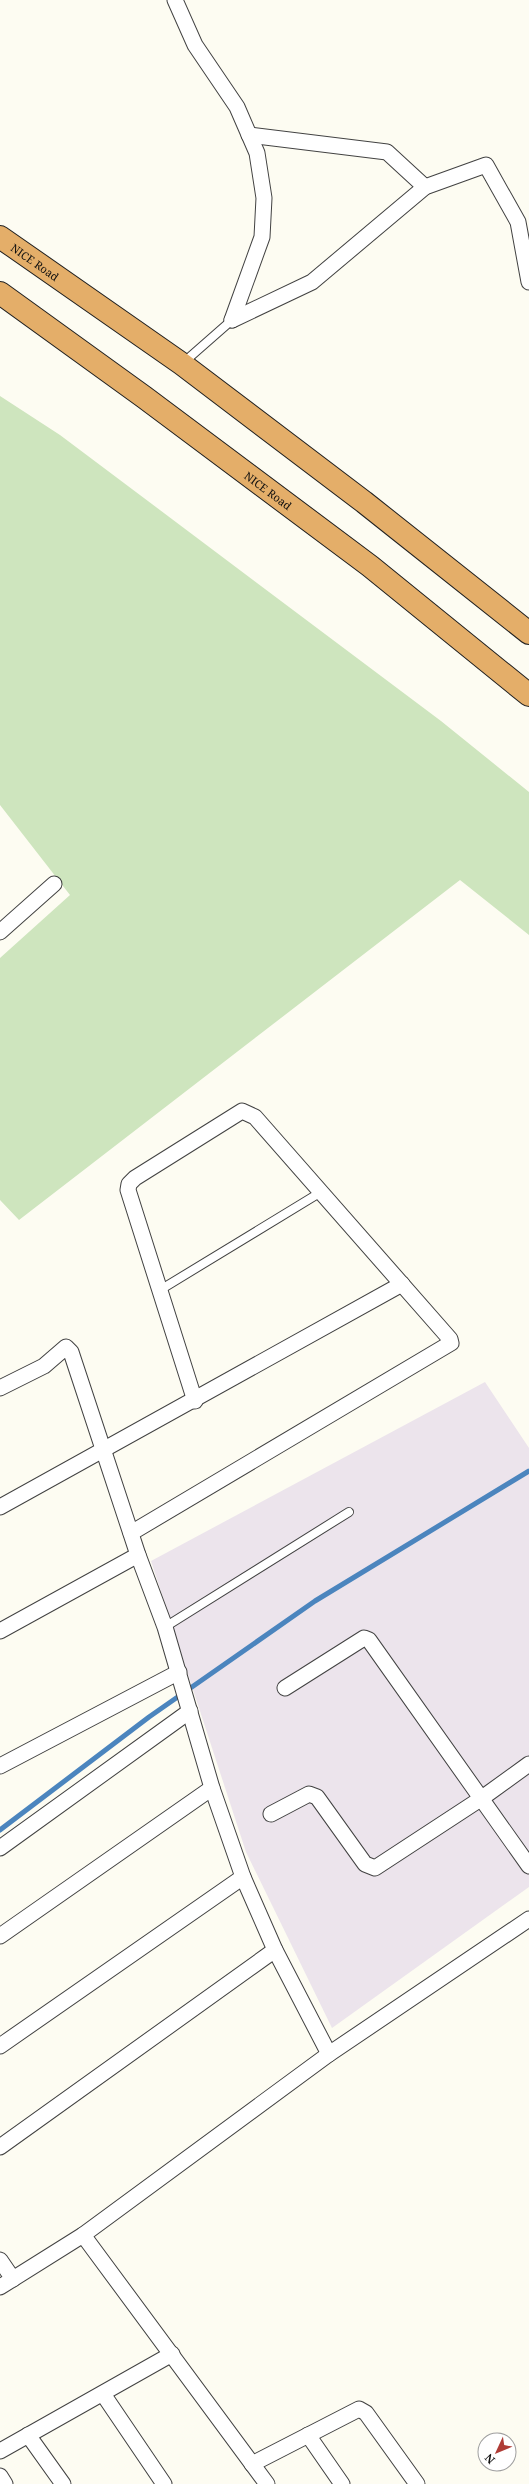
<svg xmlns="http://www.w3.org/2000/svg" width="529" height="2484" font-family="'Noto Serif',serif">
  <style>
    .industrial { fill: #ece4ec }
    .green { fill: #cee5be }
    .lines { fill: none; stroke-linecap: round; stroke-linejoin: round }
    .stream { stroke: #4b85be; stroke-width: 5 }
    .lane-casing { stroke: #424242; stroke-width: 10 }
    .street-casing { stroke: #424242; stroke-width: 17 }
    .highway-casing { stroke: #202020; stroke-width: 24 }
    .lane { stroke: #fff; stroke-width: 8 }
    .street { stroke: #fff; stroke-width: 15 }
    .highway { stroke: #e4ae69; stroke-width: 22 }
    .labels { text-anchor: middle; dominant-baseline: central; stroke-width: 4; stroke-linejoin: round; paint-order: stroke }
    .street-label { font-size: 11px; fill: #0f0f0f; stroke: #fff }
  </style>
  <rect width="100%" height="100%" fill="#fdfcf2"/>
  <polygon class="industrial" points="485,1382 529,1448 529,1887 332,2028 246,1852 151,1561"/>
  <polygon class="green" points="0,396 60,435 441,721 529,792 529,935 460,880 19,1220 0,1200 0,958 70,895 0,805"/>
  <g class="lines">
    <polyline class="stream" points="0,1830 149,1717 315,1601 529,1471"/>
    <g class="lane-casing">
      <g id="lane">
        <polyline points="183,363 232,320"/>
        <polyline points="160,1290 321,1192"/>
        <polyline points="165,1627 349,1512"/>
      </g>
    </g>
    <g class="street-casing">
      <g id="street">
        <polyline points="175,0 195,45 237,107 257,153 264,198 262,237 232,320"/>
        <polyline points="249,135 387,152 425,187"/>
        <polyline points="232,320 312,282 425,187 486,165 518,222 529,282"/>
        <polyline points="0,932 54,884"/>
        <polyline points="0,1388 44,1366 66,1347 71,1352 138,1555 165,1627 212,1788 243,1877 275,1950 329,2054"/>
        <polyline points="0,1507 402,1284"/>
        <polyline points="131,1533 451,1343 450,1339 255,1117 242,1111 135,1178 129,1184 128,1190 195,1401"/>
        <polyline points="0,1631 138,1555"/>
        <polyline points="285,1688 364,1638 369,1640 529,1866"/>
        <polyline points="0,1766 179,1672"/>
        <polyline points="271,1814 309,1794 317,1797 365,1864 375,1868 482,1798 529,1764"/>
        <polyline points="0,1848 190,1711"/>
        <polyline points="0,1936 212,1788"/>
        <polyline points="0,2046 243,1877"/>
        <polyline points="0,2147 275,1950"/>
        <polyline points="83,2235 267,2484"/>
        <polyline points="0,2260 13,2279"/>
        <polyline points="0,2287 83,2235 329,2054 529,1919"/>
        <polyline points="103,2394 164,2484"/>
        <polyline points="28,2435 63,2484"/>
        <polyline points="308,2435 342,2484"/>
        <polyline points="0,2451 172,2354"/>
        <polyline points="252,2464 359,2409 366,2413 417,2484"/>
        <polyline points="0,2476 5,2484"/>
      </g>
    </g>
    <g class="highway-casing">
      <g id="highway">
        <path id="s1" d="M0,237L182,364L364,502L529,633"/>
        <path id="s2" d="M0,293L144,397L370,566L529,695"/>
      </g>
    </g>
    <use href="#lane" class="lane"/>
    <use href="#street" class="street"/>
    <use href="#highway" class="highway"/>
  </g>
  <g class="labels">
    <g class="street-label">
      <text stroke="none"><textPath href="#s1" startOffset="43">NICE Road</textPath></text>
      <text stroke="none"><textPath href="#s2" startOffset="333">NICE Road</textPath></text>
    </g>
  </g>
  <g transform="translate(497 2452) rotate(226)"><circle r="19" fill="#ffffff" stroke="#9f9f9f"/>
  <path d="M0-3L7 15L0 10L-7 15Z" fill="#af3c36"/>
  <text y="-6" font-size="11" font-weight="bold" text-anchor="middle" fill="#0f0f0f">N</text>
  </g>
</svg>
